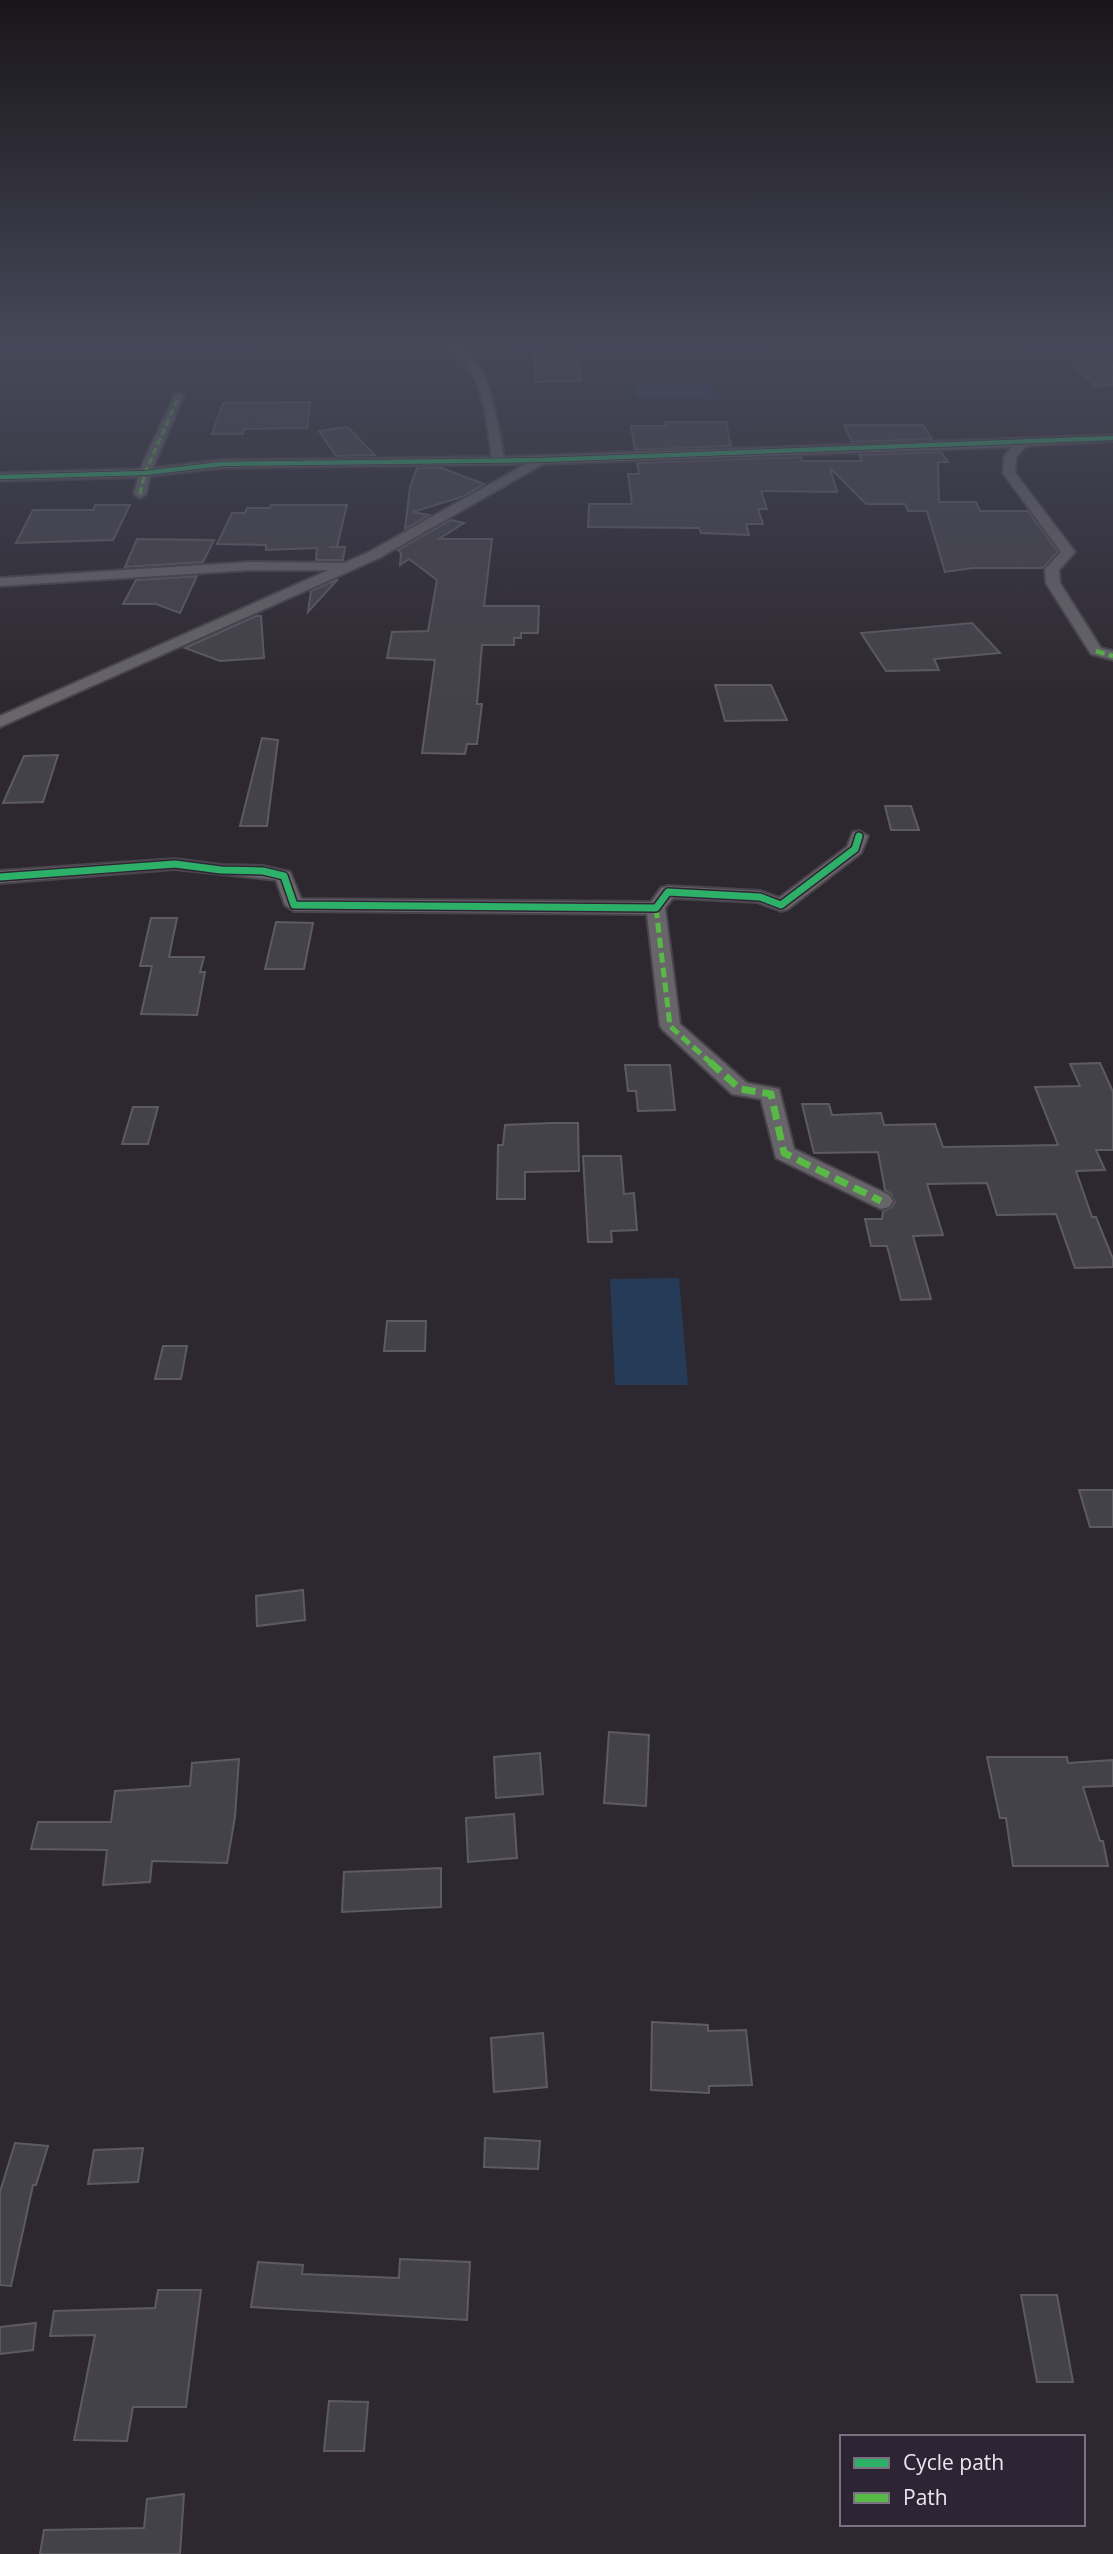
<svg xmlns="http://www.w3.org/2000/svg" width="1113" height="2554" font-family="'Open Sans',sans-serif">
  <style>
    .water { fill: #253b57 }
    .building { fill: #444249; stroke: #5d5b62; stroke-width: 2 }
    .lines { fill: none; stroke-linecap: round; stroke-linejoin: round }
    .street-casing { stroke: #49444b; stroke-width: 4 }
    .street { fill: #67646a; fill-rule: evenodd }
    .quiet-far3 { stroke: #58b947; stroke-width: 3.5; stroke-dasharray: 7 3.5; stroke-linecap: butt }
    .quiet-far2 { stroke: #58b947; stroke-width: 4.5; stroke-dasharray: 9 4.5; stroke-linecap: butt }
    .quiet-far1 { stroke: #58b947; stroke-width: 5; stroke-dasharray: 10 5; stroke-linecap: butt }
    .quiet { stroke: #58b947; stroke-width: 7; stroke-dasharray: 14 7; stroke-linecap: butt }
    .cycleway-far1-casing { stroke: #2e2534; stroke-width: 6 }
    .cycleway-casing { stroke: #2e2534; stroke-width: 10 }
    .cycleway-far1 { stroke: #2db169; stroke-width: 4.5 }
    .cycleway { stroke: #2db169; stroke-width: 7 }
  </style>
  <rect width="100%" height="100%" fill="#2d2830"/>
  <g class="water">
    <polygon points="635,383 712,384 713,399 635,398"/>
    <polygon points="679,1278 688,1385 615,1385 610,1279"/>
  </g>
  <g class="building">
    <polygon points="578,349 581,381 536,382 535,350"/>
    <polygon points="1113,362 1113,385 1096,386 1072,363"/>
    <polygon points="310,402 307,428 244,429 243,434 212,434 223,403"/>
    <polygon points="665,422 726,422 731,446 635,450 631,426 665,426"/>
    <polygon points="844,425 923,425 932,439 852,442"/>
    <polygon points="348,427 358,438 375,455 336,456 319,431"/>
    <polygon points="941,452 948,462 938,462 939,502 976,502 980,511 1028,511 1058,552 1043,568 973,568 945,572 927,511 908,511 905,504 866,504 830,468 837,492 761,491 767,509 758,509 763,524 746,524 749,535 701,533 699,528 588,527 589,504 632,504 628,474 639,474 637,463 801,457 802,461 862,461 859,455"/>
    <polygon points="417,468 442,468 484,484 464,496 413,512 429,515 405,529 410,487"/>
    <polygon points="95,505 130,505 113,540 16,543 33,510 93,510"/>
    <polygon points="271,505 347,505 337,547 329,547 345,547 343,560 316,560 317,548 266,550 266,545 217,544 232,513 245,513 247,508 270,508"/>
    <polygon points="451,520 464,523 439,539 492,539 484,606 539,606 538,633 521,633 521,638 514,638 514,645 482,645 477,704 482,704 477,744 467,744 465,754 422,753 435,660 387,658 392,632 428,631 437,580 409,559 400,565 401,553 398,550"/>
    <polygon points="137,539 214,540 203,562 125,567"/>
    <polygon points="197,576 180,613 156,604 123,604 136,580"/>
    <polygon points="338,579 308,612 311,591"/>
    <polygon points="256,616 261,616 264,658 220,661 185,648"/>
    <polygon points="972,623 1000,653 934,659 939,670 886,671 861,633"/>
    <polygon points="715,685 771,685 787,720 725,721"/>
    <polygon points="262,738 278,740 267,826 240,826"/>
    <polygon points="58,755 43,802 3,803 24,756"/>
    <polygon points="885,806 911,806 919,830 891,830"/>
    <polygon points="151,918 177,918 169,957 204,957 200,972 205,972 197,1015 141,1014 152,966 140,966"/>
    <polygon points="276,922 313,923 304,969 265,969"/>
    <polygon points="1100,1063 1113,1092 1113,1150 1096,1150 1105,1170 1076,1171 1092,1217 1096,1217 1113,1259 1113,1267 1075,1268 1056,1214 997,1215 987,1183 927,1184 943,1235 913,1236 931,1299 901,1300 887,1246 871,1246 865,1219 882,1219 883,1211 891,1208 895,1202 891,1194 885,1190 878,1152 814,1153 802,1104 829,1104 832,1115 881,1113 884,1125 935,1124 943,1147 1058,1145 1035,1087 1080,1086 1070,1064"/>
    <polygon points="625,1065 670,1065 675,1110 638,1111 636,1091 628,1091"/>
    <polygon points="133,1107 158,1107 148,1144 122,1144"/>
    <polygon points="552,1123 578,1123 579,1171 525,1172 525,1199 497,1199 498,1145 503,1145 505,1125"/>
    <polygon points="583,1156 621,1156 624,1194 634,1193 637,1230 611,1231 612,1242 588,1242"/>
    <polygon points="387,1321 426,1321 425,1351 384,1351"/>
    <polygon points="163,1346 187,1346 181,1379 155,1379"/>
    <polygon points="1079,1490 1113,1490 1113,1527 1090,1527"/>
    <polygon points="303,1590 305,1620 257,1626 256,1596"/>
    <polygon points="609,1732 649,1735 646,1806 604,1803"/>
    <polygon points="540,1753 543,1794 496,1798 494,1757"/>
    <polygon points="987,1757 1067,1757 1068,1763 1113,1760 1113,1786 1083,1787 1100,1841 1103,1841 1108,1866 1013,1866 1006,1818 1000,1818"/>
    <polygon points="239,1759 235,1817 227,1863 152,1861 150,1882 103,1885 107,1850 31,1849 38,1822 111,1822 115,1791 190,1786 192,1763"/>
    <polygon points="514,1814 517,1858 468,1862 466,1818"/>
    <polygon points="441,1868 441,1907 342,1912 344,1872"/>
    <polygon points="652,2022 708,2025 708,2031 746,2030 752,2085 709,2086 709,2093 651,2090"/>
    <polygon points="543,2033 547,2087 494,2092 491,2038"/>
    <polygon points="485,2138 540,2141 538,2169 484,2167"/>
    <polygon points="15,2143 48,2146 36,2185 33,2185 11,2286 0,2285 0,2192"/>
    <polygon points="143,2148 138,2182 88,2184 94,2150"/>
    <polygon points="400,2259 470,2262 467,2320 251,2307 258,2262 303,2265 302,2274 399,2278"/>
    <polygon points="158,2290 201,2290 186,2407 133,2407 127,2441 74,2440 95,2335 50,2336 54,2311 155,2308"/>
    <polygon points="1021,2295 1057,2295 1073,2382 1037,2382"/>
    <polygon points="36,2323 33,2350 0,2354 0,2327"/>
    <polygon points="329,2401 368,2402 364,2451 324,2451"/>
    <polygon points="184,2494 180,2554 40,2554 44,2530 144,2528 147,2499"/>
  </g>
  <g class="lines">
    <g class="street-casing">
      <g id="street">
        <path d="M443,345C490,343 497,423 504,457L1113,435V441L1026,446L1016,457L1015,473L1075,552L1059,570L1060,583L1101,648L1113,651V660L1091,654L1046,583L1045,569L1061,552L1003,473L1004,456L1012,447L543,464L379,558L0,727V716L329,570H251L0,586V578L251,562L344,563L369,552L526,464L221,468L150,476L146,494L140,498L134,494L138,477L0,481V473L140,469L174,396L179,393L184,396L153,468L221,460L492,457C487,428 485,392 468,367C461,357 451,353 443,345Z"/>
        <polygon points="859,831 868,836 861,853 788,909 781,911 757,902 673,898 665,908 680,1024 747,1083 779,1089 794,1149 889,1195 893,1201 889,1207 881,1209 776,1158 761,1099 732,1094 663,1030 660,1026 647,914 294,911 285,905 276,880 175,869 0,883 0,871 175,859 221,865 263,866 290,872 301,899 651,902 661,888 668,886 760,891 779,898 847,847 853,832"/>
      </g>
    </g>
    <use href="#street" class="street"/>
    <polyline class="quiet-far3" points="140,494 145,473 179,396"/>
    <polyline class="quiet-far2" points="1096,651 1113,656"/>
    <polyline class="quiet-far1" points="656,908 670,1026 712,1064"/>
    <polyline class="quiet" points="710,1062 740,1089 771,1094 784,1153 881,1201"/>
    <g class="cycleway-far1-casing">
      <polyline id="cycleway-far1" points="0,477 145,473 221,464 541,460 1113,438"/>
    </g>
    <g class="cycleway-casing">
      <polyline id="cycleway" points="0,877 175,864 221,870 263,871 284,876 294,905 656,908 668,892 760,897 781,905 855,849 859,836"/>
    </g>
    <use href="#cycleway-far1" class="cycleway-far1"/>
    <use href="#cycleway" class="cycleway"/>
  </g>
  <linearGradient id="sky" x2="0" y2="1"><stop stop-color="#19161a"/><stop offset="0.49" stop-color="#464859"/><stop offset="1" stop-color="#464859" stop-opacity="0"/></linearGradient>
  <rect width="1113" height="702" fill="url(#sky)"/>
  <rect x="840" y="2435" width="245" height="91" fill="#2e2534" stroke="#7a7280" stroke-width="2"/>
  <rect x="854" y="2458" width="35" height="10" fill="#2db169" stroke="#7a7280" stroke-width="2"/>
  <text x="903" y="2470" font-size="21" fill="#ece6f1">Cycle path</text>
  <rect x="854" y="2493" width="35" height="10" fill="#58b947" stroke="#7a7280" stroke-width="2"/>
  <text x="903" y="2505" font-size="21" fill="#ece6f1">Path</text>
</svg>
